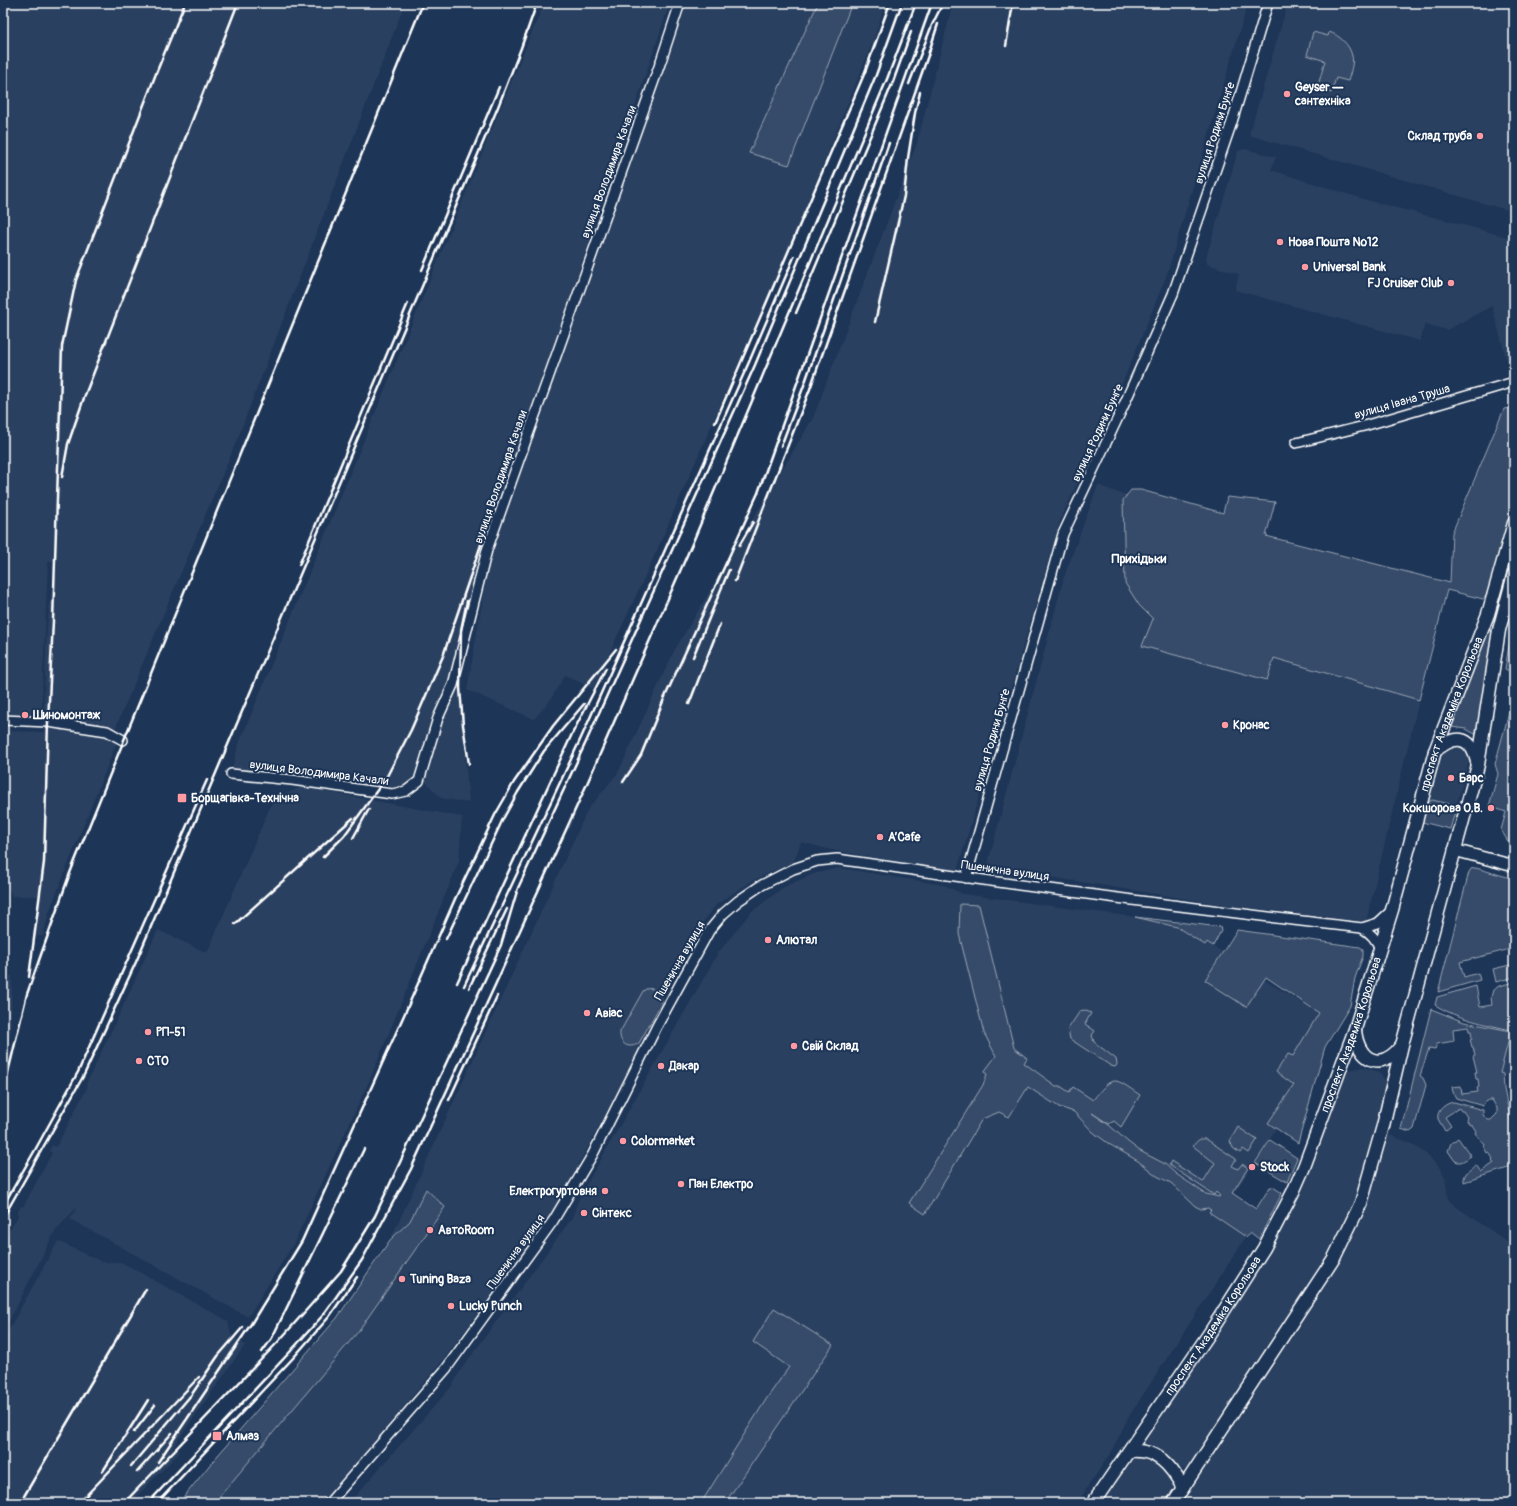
<svg xmlns="http://www.w3.org/2000/svg" width="1517" height="1506" font-family="Pangolin,sans-serif">
  <style>
    .built { fill: #2a4161 }
    .green { fill: #364b69; stroke: #9aa5b4 }
    .lines { fill: none; stroke-linecap: round; stroke-linejoin: round }
    .minor-casing { stroke: #fff; stroke-width: 12 }
    .tertiary-casing { stroke: #fff; stroke-width: 14 }
    .secondary-casing { stroke: #fff; stroke-width: 15 }
    .minor { stroke: #1d3557; stroke-width: 9 }
    .tertiary { stroke: #1d3557; stroke-width: 11 }
    .secondary { stroke: #1d3557; stroke-width: 12 }
    .rail { stroke: #fff; stroke-width: 2.5 }
    .poi-dot { fill: #ff9aa2; stroke: #1d3557; stroke-width: 1.5 }
    .labels { text-anchor: middle; dominant-baseline: central; stroke-width: 4; stroke-linejoin: round; paint-order: stroke }
    .poi-label { font-size: 12px; font-weight: bold; fill: #fff; stroke: #1d3557; text-anchor: start }
    .street-label { font-size: 12px; fill: #fff; stroke: #1d3557 }
    .neighbourhood-label { font-size: 13px; font-weight: bold; fill: #fff; stroke: #1d3557 }
  </style>
  <rect width="100%" height="100%" fill="#1d3557"/>
  <filter id="ink" filterUnits="userSpaceOnUse"><feTurbulence type="fractalNoise" baseFrequency=".025" numOctaves="2"/><feDisplacementMap in="SourceGraphic" scale="8" xChannelSelector="R" yChannelSelector="G"/><feConvolveMatrix kernelMatrix="1 2 1 2 8 2 1 2 1" color-interpolation-filters="sRGB"/></filter>
  <g filter="url(#ink)">
    <g class="built">
      <polygon points="6,3 405,3 237,440 115,729 116,744 49,912 43,936 36,936 40,896 12,896 3,878 3,731 44,732 44,700 47,626 56,561 48,561 41,719 3,715 3,17"/>
      <polygon points="544,3 670,3 485,549 456,650 469,803 441,798 423,779 394,791 232,769 238,746"/>
      <polygon points="686,3 885,3 874,39 791,243 657,550 593,689 565,675 549,702 534,719 467,690 491,551 666,64"/>
      <polygon points="953,3 1248,3 1166,277 1117,396 1060,521 957,871 831,850 801,842 794,861 752,881 717,904 698,929 682,956 623,1082 552,1213 443,1360 322,1503 190,1503 288,1389 381,1260 588,809 618,773 673,653 813,418 917,143"/>
      <polygon points="1288,3 1514,3 1514,212 1249,135"/>
      <polygon points="1245,149 1276,157 1271,170 1373,202 1445,220 1514,239 1514,372 1510,372 1492,306 1447,330 1425,324 1420,341 1235,290 1239,274 1207,264 1206,258 1238,151"/>
      <polygon points="1098,485 1189,521 1157,624 1419,700 1366,922 1212,903 987,867 1064,577"/>
      <polygon points="1452,746 1461,748 1465,751 1469,760 1450,829 1427,803 1439,754"/>
      <polygon points="301,787 462,817 459,861 371,1077 294,1243 248,1317 70,1219 78,1206 55,1231 3,1333 3,1243 19,1214 17,1213 21,1206 23,1207 52,1153 49,1151 52,1145 56,1147 88,1086 86,1084 119,1015 158,930 207,953 273,800"/>
      <polygon points="839,868 944,885 963,894 1135,917 1177,927 1205,945 1207,942 1222,952 1221,954 1317,1012 1327,1043 1269,1140 1218,1218 1246,1237 1128,1418 1113,1449 1077,1503 349,1503 452,1386 460,1371 572,1218 580,1196 718,953 751,912 784,887 813,874"/>
      <polygon points="3,974 12,976 11,1030 3,1067"/>
      <polygon points="1512,1028 1514,1029 1514,1077 1500,1073"/>
      <polygon points="1363,1067 1376,1071 1381,1075 1385,1082 1387,1089 1366,1165 1350,1216 1329,1255 1191,1465 1183,1470 1155,1448 1143,1441 1142,1438 1267,1249 1345,1073 1349,1070"/>
      <polygon points="1390,1135 1410,1143 1425,1153 1439,1167 1445,1177 1448,1199 1455,1206 1514,1246 1514,1503 1179,1503 1203,1469 1334,1267 1368,1205 1386,1136"/>
      <polygon points="58,1241 102,1262 121,1262 228,1321 231,1335 245,1345 173,1447 180,1452 130,1503 3,1503 3,1340"/>
      <polygon points="1144,1455 1170,1472 1175,1482 1172,1491 1164,1503 1099,1503 1131,1457"/>
    </g>
    <g class="green">
      <polygon points="818,3 852,3 789,165 749,153"/>
      <path d="M1313,32L1328,36L1329,32C1339,35 1350,45 1352,56C1354,63 1350,74 1348,81L1336,78L1331,93L1317,89L1325,61L1307,55Z"/>
      <polygon points="1514,407 1514,500 1488,594 1483,599 1447,590 1419,700 1274,658 1267,680 1142,646 1153,619 1139,605 1125,583 1123,500 1131,490 1141,490 1223,513 1227,497 1275,502 1266,536 1450,583 1452,533 1504,409"/>
      <polygon points="1514,616 1514,673 1505,669"/>
      <polygon points="1491,629 1492,633 1478,733 1475,734 1466,729 1451,727 1450,724 1489,630"/>
      <polygon points="1514,708 1514,760 1510,761 1514,783 1514,851 1501,830 1506,812 1489,806 1498,774 1495,764 1510,709"/>
      <polygon points="1432,800 1450,804 1455,812 1450,829 1422,822 1427,803"/>
      <polygon points="1476,868 1514,879 1514,948 1460,962 1464,977 1478,973 1480,980 1438,992 1469,872 1471,869"/>
      <path d="M960,904L979,905L1014,1048L1027,1058L1024,1063L1056,1086H1060L1069,1092L1073,1087L1093,1100C1114,1073 1114,1078 1140,1095L1121,1127L1114,1121L1109,1124L1092,1113L1109,1125L1128,1142L1140,1151L1165,1164L1176,1174L1206,1194L1219,1197L1220,1196L1216,1192L1214,1195L1169,1165L1171,1161L1203,1182L1215,1163L1193,1146C1197,1141 1199,1138 1206,1139L1236,1159L1232,1166L1238,1169L1242,1164L1248,1168L1232,1193L1256,1209L1270,1187H1273L1282,1193L1259,1239L1250,1232L1246,1237L1209,1212L1211,1210L1208,1208L1201,1209L1195,1206L1171,1183L1157,1176L1138,1161L1109,1144L1093,1132L1074,1112L1059,1107L1028,1087L1009,1117L999,1112L982,1119L925,1214L909,1203L983,1085L987,1074L984,1072L996,1056L984,1033L959,934Z"/>
      <polygon points="1135,917 1220,927 1221,931 1213,946 1207,942 1205,945 1177,927"/>
      <polygon points="1237,930 1360,947 1363,949 1363,956 1355,978 1350,1006 1325,1047 1298,1143 1268,1123 1294,1085 1276,1072 1288,1054 1293,1056 1319,1013 1266,977 1246,1007 1205,980"/>
      <polygon points="1514,964 1514,977 1496,982 1493,969"/>
      <path d="M1514,982V1028H1512L1511,1030C1485,1024 1458,1019 1435,1005L1437,997L1476,986L1480,1007L1492,1005L1491,997L1493,990L1499,986Z"/>
      <path d="M646,989C655,987 662,992 662,1002L639,1043C629,1050 619,1044 620,1032L643,991Z"/>
      <path d="M1431,1009L1464,1022L1511,1031L1500,1073L1503,1074L1504,1089L1514,1137V1151L1508,1168L1464,1182C1463,1173 1470,1170 1476,1165L1481,1172L1494,1163L1492,1160L1493,1159L1489,1152L1487,1153L1484,1147L1485,1145L1475,1133L1476,1131L1472,1125H1470L1466,1119L1467,1117L1463,1111H1461L1459,1108L1445,1117L1451,1126L1445,1131C1443,1127 1440,1123 1438,1119C1436,1110 1446,1103 1454,1102L1483,1110V1115L1488,1120H1491L1497,1114V1108L1492,1100H1489L1484,1103L1483,1106L1456,1098L1453,1092L1452,1087L1461,1086L1462,1094L1478,1092L1477,1088L1479,1087L1478,1079H1476L1475,1072H1477L1473,1056L1475,1055L1473,1047H1472L1470,1039H1472L1471,1031H1469L1468,1027L1453,1029L1454,1041L1437,1044L1435,1049L1429,1048L1420,1076L1423,1078L1426,1085L1414,1129L1410,1132L1401,1129Z"/>
      <polygon points="1084,1010 1091,1013 1085,1024 1095,1031 1092,1035 1094,1042 1116,1059 1117,1065 1115,1067 1111,1066 1070,1039 1068,1029 1080,1011"/>
      <polygon points="1238,1127 1257,1140 1249,1153 1243,1149 1240,1153 1233,1148 1230,1141"/>
      <path d="M1458,1138L1471,1156C1465,1160 1461,1164 1455,1161L1448,1151L1451,1143Z"/>
      <polygon points="1270,1140 1297,1158 1287,1182 1255,1163"/>
      <polygon points="426,1189 445,1207 357,1333 214,1503 179,1503 212,1462 337,1318 390,1240 410,1221"/>
      <polygon points="774,1308 833,1345 725,1503 701,1503 767,1398 789,1367 753,1342"/>
    </g>
    <g class="lines">
      <g class="minor-casing">
        <g id="minor">
          <polyline points="1296,443 1364,426 1514,382"/>
          <polyline points="3,720 48,722 107,731 123,740"/>
          <polyline points="231,774 292,780 392,794 406,791 419,781 438,718 453,685 487,550 661,61 680,3"/>
          <polyline points="966,878 1063,534 1123,407 1173,294 1232,122 1268,3"/>
          <polyline points="1362,928 1378,923 1391,911"/>
          <path d="M329,1503L446,1369L553,1221L593,1154L657,1026L709,931L723,914L738,901L760,886L793,869L817,861L837,859C1012,885 1187,908 1362,928C1372,934 1376,939 1380,949"/>
        </g>
      </g>
      <g class="tertiary-casing">
        <polyline id="tertiary" points="1454,850 1514,866"/>
      </g>
      <g class="secondary-casing">
        <g id="secondary">
          <path d="M1435,751C1454,735 1471,734 1477,762"/>
          <path d="M1355,1030C1358,1061 1381,1072 1401,1046"/>
          <path d="M1129,1451C1156,1448 1171,1465 1183,1488"/>
          <path id="s1" d="M1093,1503L1209,1334L1264,1248L1293,1192L1304,1167L1355,1029L1392,910L1435,751L1488,614L1514,523"/>
          <polyline points="1173,1503 1334,1258 1361,1203 1383,1126 1402,1045 1478,765 1499,630 1514,574"/>
        </g>
      </g>
      <use href="#minor" class="minor"/>
      <use href="#tertiary" class="tertiary"/>
      <use href="#secondary" class="secondary"/>
      <g class="rail">
        <polyline points="1006,46 1013,3"/>
        <polyline points="928,55 938,24"/>
        <polyline points="909,84 932,25 943,3"/>
        <polyline points="422,270 499,87"/>
        <polyline points="796,313 893,82 911,32"/>
        <polyline points="875,322 904,196 908,158 915,113 920,92"/>
        <polyline points="715,423 865,72 890,3"/>
        <polyline points="781,446 803,388 889,143"/>
        <polyline points="62,477 68,444 85,395 238,3"/>
        <polyline points="739,546 753,522"/>
        <polyline points="299,565 408,303"/>
        <polyline points="735,581 810,389 930,50"/>
        <polyline points="467,601 461,630 460,688 463,725 469,764"/>
        <polyline points="693,657 729,570"/>
        <polyline points="689,704 720,624"/>
        <polyline points="623,782 641,755 664,699 758,493 932,3"/>
        <polyline points="353,838 369,809"/>
        <polyline points="323,857 344,836 386,778 411,730 443,656 486,530"/>
        <polyline points="235,924 353,818"/>
        <polyline points="446,939 503,819 518,792 544,751 584,704"/>
        <polyline points="29,977 44,862 48,722 53,621 62,346 76,280 157,71 185,3"/>
        <polyline points="457,983 572,734 606,668"/>
        <polyline points="464,986 581,738 749,362 794,257"/>
        <polyline points="469,988 507,909"/>
        <polyline points="3,1093 27,994 70,873 423,3"/>
        <polyline points="449,1100 497,996"/>
        <polyline points="3,1206 35,1150 78,1072 207,780"/>
        <polyline points="3,1218 84,1075 136,962 498,107 521,48 537,3"/>
        <polyline points="262,1352 272,1338 364,1149"/>
        <polyline points="134,1432 155,1405"/>
        <polyline points="158,1462 251,1324 302,1241 409,1004 455,899 495,815 514,782 553,726 616,649"/>
        <polyline points="131,1466 192,1394 218,1356 243,1327"/>
        <polyline points="103,1471 148,1400"/>
        <polyline points="137,1472 172,1433"/>
        <polyline points="20,1503 146,1289"/>
        <polyline points="79,1503 199,1377"/>
        <polyline points="124,1503 277,1343 341,1271 375,1216 501,945 518,888 586,742 755,365 876,75 902,3"/>
        <polyline points="148,1503 289,1353 324,1314 362,1260 411,1169 586,786 695,537 887,79 916,3"/>
        <polyline points="157,1503 294,1357 329,1317 357,1277"/>
      </g>
    </g>
  </g>
  <g class="poi-dot">
    <circle cx="1287" cy="94" r="4"/>
    <circle cx="1480" cy="136" r="4"/>
    <circle cx="1280" cy="242" r="4"/>
    <circle cx="1305" cy="267" r="4"/>
    <circle cx="1451" cy="283" r="4"/>
    <circle cx="25" cy="715" r="4"/>
    <circle cx="1225" cy="725" r="4"/>
    <circle cx="1451" cy="778" r="4"/>
    <rect x="177" y="793" width="10" height="10" rx="2"/>
    <circle cx="1491" cy="808" r="4"/>
    <circle cx="880" cy="837" r="4"/>
    <circle cx="768" cy="940" r="4"/>
    <circle cx="587" cy="1013" r="4"/>
    <circle cx="148" cy="1032" r="4"/>
    <circle cx="794" cy="1046" r="4"/>
    <circle cx="139" cy="1061" r="4"/>
    <circle cx="661" cy="1066" r="4"/>
    <circle cx="623" cy="1141" r="4"/>
    <circle cx="1252" cy="1167" r="4"/>
    <circle cx="681" cy="1184" r="4"/>
    <circle cx="605" cy="1191" r="4"/>
    <circle cx="584" cy="1213" r="4"/>
    <circle cx="430" cy="1230" r="4"/>
    <circle cx="402" cy="1279" r="4"/>
    <circle cx="451" cy="1306" r="4"/>
    <rect x="212" y="1431" width="10" height="10" rx="2"/>
  </g>
  <g class="labels">
    <g class="poi-label">
      <text x="1295" y="87">Geyser —<tspan x="1295" dy="14">сантехніка</tspan></text>
      <text x="1472" y="136" text-anchor="end">Склад труба</text>
      <text x="1288" y="242">Нова Пошта №12</text>
      <text x="1313" y="267">Universal Bank</text>
      <text x="1443" y="283" text-anchor="end">FJ Cruiser Club</text>
      <text x="33" y="715">Шиномонтаж</text>
      <text x="1233" y="725">Кронас</text>
      <text x="1459" y="778">Барс</text>
      <text x="191" y="798">Борщагівка-Технічна</text>
      <text x="1483" y="808" text-anchor="end">Кокшорова О.В.</text>
      <text x="888" y="837">A’Cafe</text>
      <text x="776" y="940">Алютал</text>
      <text x="595" y="1013">Авіас</text>
      <text x="156" y="1032">РП-51</text>
      <text x="802" y="1046">Свій Склад</text>
      <text x="147" y="1061">СТО</text>
      <text x="669" y="1066">Дакар</text>
      <text x="631" y="1141">Colormarket</text>
      <text x="1260" y="1167">Stock</text>
      <text x="689" y="1184">Пан Електро</text>
      <text x="597" y="1191" text-anchor="end">Електрогуртовня</text>
      <text x="592" y="1213">Сінтекс</text>
      <text x="438" y="1230">АвтоRoom</text>
      <text x="410" y="1279">Tuning Baza</text>
      <text x="459" y="1306">Lucky Punch</text>
      <text x="226" y="1436">Алмаз</text>
    </g>
    <g class="street-label">
      <text transform="translate(1215 133) rotate(-72)">вулиця Родини Бунґе</text>
      <text transform="translate(609 172) rotate(-70)">вулиця Володимира Качали</text>
      <text transform="translate(1402 402) rotate(-16)">вулиця Івана Труша</text>
      <text transform="translate(1098 433) rotate(-65)">вулиця Родини Бунґе</text>
      <text transform="translate(501 477) rotate(-71)">вулиця Володимира Качали</text>
      <text stroke="none"><textPath href="#s1" startOffset="874">проспект Академіка Корольова</textPath></text>
      <text transform="translate(992 740) rotate(-74)">вулиця Родини Бунґе</text>
      <text transform="translate(319 773) rotate(7)">вулиця Володимира Качали</text>
      <text transform="translate(1005 871) rotate(8)">Пшенична вулиця</text>
      <text transform="translate(680 961) rotate(-60)">Пшенична вулиця</text>
      <text stroke="none"><textPath href="#s1" startOffset="538">проспект Академіка Корольова</textPath></text>
      <text transform="translate(516 1252) rotate(-54)">Пшенична вулиця</text>
      <text stroke="none"><textPath href="#s1" startOffset="214">проспект Академіка Корольова</textPath></text>
    </g>
    <g class="neighbourhood-label">
      <text x="1139" y="559">Прихідьки</text>
    </g>
  </g>
  <rect width="1517" height="1506" fill="none" stroke="#1d3557" stroke-width="16"/>
  <rect x="8" y="8" width="1501" height="1490" fill="none" stroke="#fff" stroke-width="1.5" filter="url(#ink)"/>
</svg>
